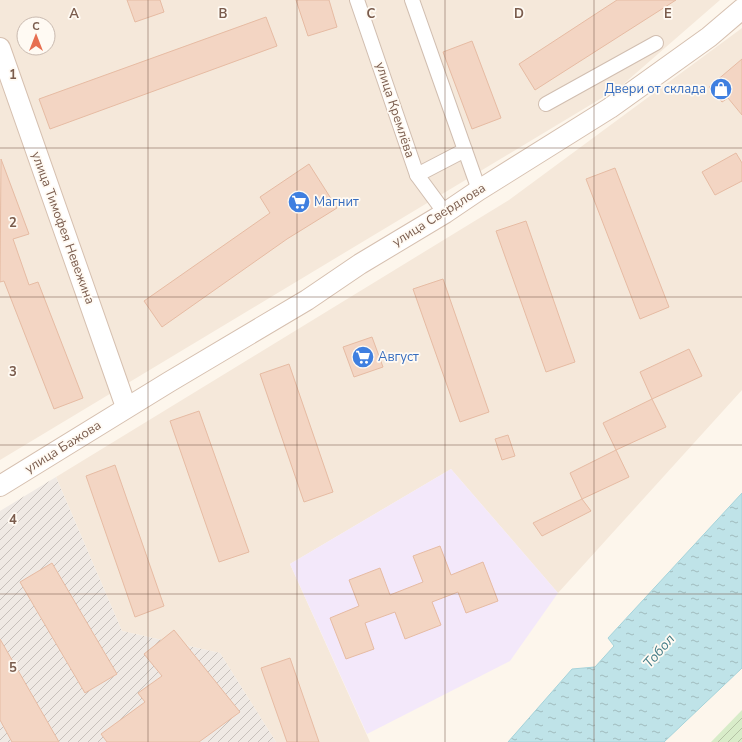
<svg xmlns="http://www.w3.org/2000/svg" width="742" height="742" font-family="'Nunito Sans',sans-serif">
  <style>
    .residential { fill: #f5e8da; fill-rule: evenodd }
    .industrial { fill: url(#industrial-furrows) }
    .education { fill: #f3e8fa }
    .garden { fill: url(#garden-furrows) }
    .water { fill: url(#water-ripples); stroke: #a5d3da }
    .building { fill: #f3d5c3; stroke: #e6bba3 }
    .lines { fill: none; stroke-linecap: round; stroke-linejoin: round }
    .street-casing { stroke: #d1beb0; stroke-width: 16 }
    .secondary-casing { stroke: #d6c0b0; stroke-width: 22 }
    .street { stroke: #fff; stroke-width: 14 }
    .secondary { stroke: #fff; stroke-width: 20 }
    .grid { fill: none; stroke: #7a5c4d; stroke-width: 1; stroke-opacity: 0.55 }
    .labels { text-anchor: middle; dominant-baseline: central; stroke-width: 3.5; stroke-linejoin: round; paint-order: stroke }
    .shop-label { font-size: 13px; fill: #366cbe; stroke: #fffaf3; text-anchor: start }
    .street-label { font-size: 13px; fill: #7a5c4d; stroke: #fffaf3 }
    .water-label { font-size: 14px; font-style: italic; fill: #437c86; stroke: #fffaf3 }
    .grid-label { font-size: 13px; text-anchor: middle; font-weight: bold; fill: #7a5c4d; stroke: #fffaf3; stroke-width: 3.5; stroke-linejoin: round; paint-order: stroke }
  </style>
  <defs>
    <pattern id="industrial-furrows" width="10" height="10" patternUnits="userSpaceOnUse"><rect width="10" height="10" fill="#efe9e4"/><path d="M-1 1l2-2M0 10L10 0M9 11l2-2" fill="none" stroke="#c7c0bb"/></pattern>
    <pattern id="garden-furrows" width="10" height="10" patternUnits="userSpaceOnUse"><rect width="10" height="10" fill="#d8ecc9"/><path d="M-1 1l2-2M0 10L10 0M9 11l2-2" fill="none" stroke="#b4c2a5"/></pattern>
    <pattern id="water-ripples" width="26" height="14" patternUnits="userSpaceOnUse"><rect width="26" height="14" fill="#bfe3e8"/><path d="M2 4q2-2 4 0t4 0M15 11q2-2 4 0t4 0" fill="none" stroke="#a0bbbe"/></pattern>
  </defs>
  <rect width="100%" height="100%" fill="#fdf6ec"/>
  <g class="residential">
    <path d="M0,0H720L620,87L0,460ZM24,24H48V48H24Z"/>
    <polygon points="742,28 742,390 558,593 451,469 290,564 370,742 276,742 220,653 122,631 56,477 509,200"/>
  </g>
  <polygon class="industrial" points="56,477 122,631 220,653 276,742 0,742 0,511"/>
  <polygon class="education" points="451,469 558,593 510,661 367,734 290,564"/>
  <polygon class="garden" points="742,710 742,742 711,742"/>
  <polygon class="water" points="742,493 742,668 664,742 508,742 572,669 595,667 614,646 608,638"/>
  <g class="building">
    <polygon points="127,0 160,0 164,12 135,22"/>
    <polygon points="296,0 329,0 337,27 308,36"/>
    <polygon points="617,0 676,0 535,90 519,64"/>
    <polygon points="266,17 277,46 50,129 39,99"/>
    <polygon points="472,41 501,118 472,129 443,52"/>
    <polygon points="742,59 742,115 728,98 722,102 709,87"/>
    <polygon points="736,153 742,163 742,181 715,195 702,172"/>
    <polygon points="1,159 29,234 13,239 29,285 38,282 83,398 54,409 4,281 0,282"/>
    <polygon points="309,164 337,208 287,239 162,327 144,301 270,213 260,197"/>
    <polygon points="615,168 669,307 640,319 586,179"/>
    <polygon points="526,221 575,362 546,372 496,231"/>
    <polygon points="443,279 489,412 460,422 413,289"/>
    <polygon points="372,337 383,367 354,377 343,347"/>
    <polygon points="689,349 702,376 652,399 640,372"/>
    <polygon points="289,364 333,492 304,502 260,374"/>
    <polygon points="652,399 666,427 616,450 603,423"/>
    <polygon points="199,411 249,552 219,562 170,421"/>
    <polygon points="508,435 515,456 502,460 495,439"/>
    <polygon points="616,450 629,477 582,499 570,473"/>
    <polygon points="115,465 164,606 135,617 86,476"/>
    <polygon points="582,499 591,511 542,536 533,523"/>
    <polygon points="440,546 451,575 483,562 498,601 466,613 458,592 432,602 441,625 405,639 395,612 365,623 374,649 346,659 330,618 359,606 349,580 380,568 390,595 423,582 413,556"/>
    <polygon points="52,563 117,674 85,693 20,582"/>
    <polygon points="174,630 240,712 199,742 107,742 101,734 145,702 138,693 162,676 144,654"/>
    <polygon points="0,639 59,742 12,742 0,720"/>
    <polygon points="290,658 319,742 287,742 261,668"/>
  </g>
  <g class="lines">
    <g class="street-casing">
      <g id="street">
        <polyline points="357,0 417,175 445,213"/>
        <polyline points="412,0 479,190"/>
        <polyline points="546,104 656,43"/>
        <polyline points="417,175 465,150"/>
      </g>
    </g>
    <g class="secondary-casing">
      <g id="secondary">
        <polyline points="0,48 126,407"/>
        <polyline points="0,486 169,382 307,300 360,264 445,213 479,190 610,108 709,37 742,9"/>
      </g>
    </g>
    <use href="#street" class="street"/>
    <use href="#secondary" class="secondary"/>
  </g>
  <path class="grid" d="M148,0V742M297,0V742M445,0V742M594,0V742M0,148H742M0,297H742M0,445H742M0,594H742"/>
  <defs>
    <g id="shop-disc" transform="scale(1.15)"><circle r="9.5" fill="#3f7fe0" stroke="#fffaf3"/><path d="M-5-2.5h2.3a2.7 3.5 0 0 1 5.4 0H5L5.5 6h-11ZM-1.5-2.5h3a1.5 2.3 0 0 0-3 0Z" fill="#fff"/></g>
    <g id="supermarket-disc" transform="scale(1.15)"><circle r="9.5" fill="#3f7fe0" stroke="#fffaf3"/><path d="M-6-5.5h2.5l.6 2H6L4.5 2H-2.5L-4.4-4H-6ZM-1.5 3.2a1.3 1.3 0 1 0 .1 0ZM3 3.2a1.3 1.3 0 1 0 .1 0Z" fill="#fff"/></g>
  </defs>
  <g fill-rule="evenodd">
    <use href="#shop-disc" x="721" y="89"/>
    <use href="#supermarket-disc" x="299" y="202"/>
    <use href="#supermarket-disc" x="363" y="357"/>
  </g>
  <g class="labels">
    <g class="shop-label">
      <text x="706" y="89" text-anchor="end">Двери от склада</text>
      <text x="314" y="202">Магнит</text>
      <text x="378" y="357">Август</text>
    </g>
    <g class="street-label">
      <text transform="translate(395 110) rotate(72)">улица Кремлёва</text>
      <text transform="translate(439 215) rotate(-32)">улица Свердлова</text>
      <text transform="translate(63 228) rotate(70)">улица Тимофея Невежина</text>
      <text transform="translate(63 447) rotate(-32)">улица Бажова</text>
    </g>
    <g class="water-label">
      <text transform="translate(659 651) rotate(-49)">Тобол</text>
    </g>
  </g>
  <g class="grid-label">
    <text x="74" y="18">A</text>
    <text x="223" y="18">B</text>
    <text x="371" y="18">C</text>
    <text x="519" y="18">D</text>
    <text x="668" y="18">E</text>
    <text x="13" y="79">1</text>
    <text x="13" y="227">2</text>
    <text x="13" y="376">3</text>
    <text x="13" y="524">4</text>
    <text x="13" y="672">5</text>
  </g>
  <g transform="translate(36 36)"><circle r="19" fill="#fffaf3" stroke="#cabbb1"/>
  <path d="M0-3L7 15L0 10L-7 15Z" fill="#e76f51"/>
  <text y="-6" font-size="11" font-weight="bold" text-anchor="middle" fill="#7a5c4d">С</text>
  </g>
</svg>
